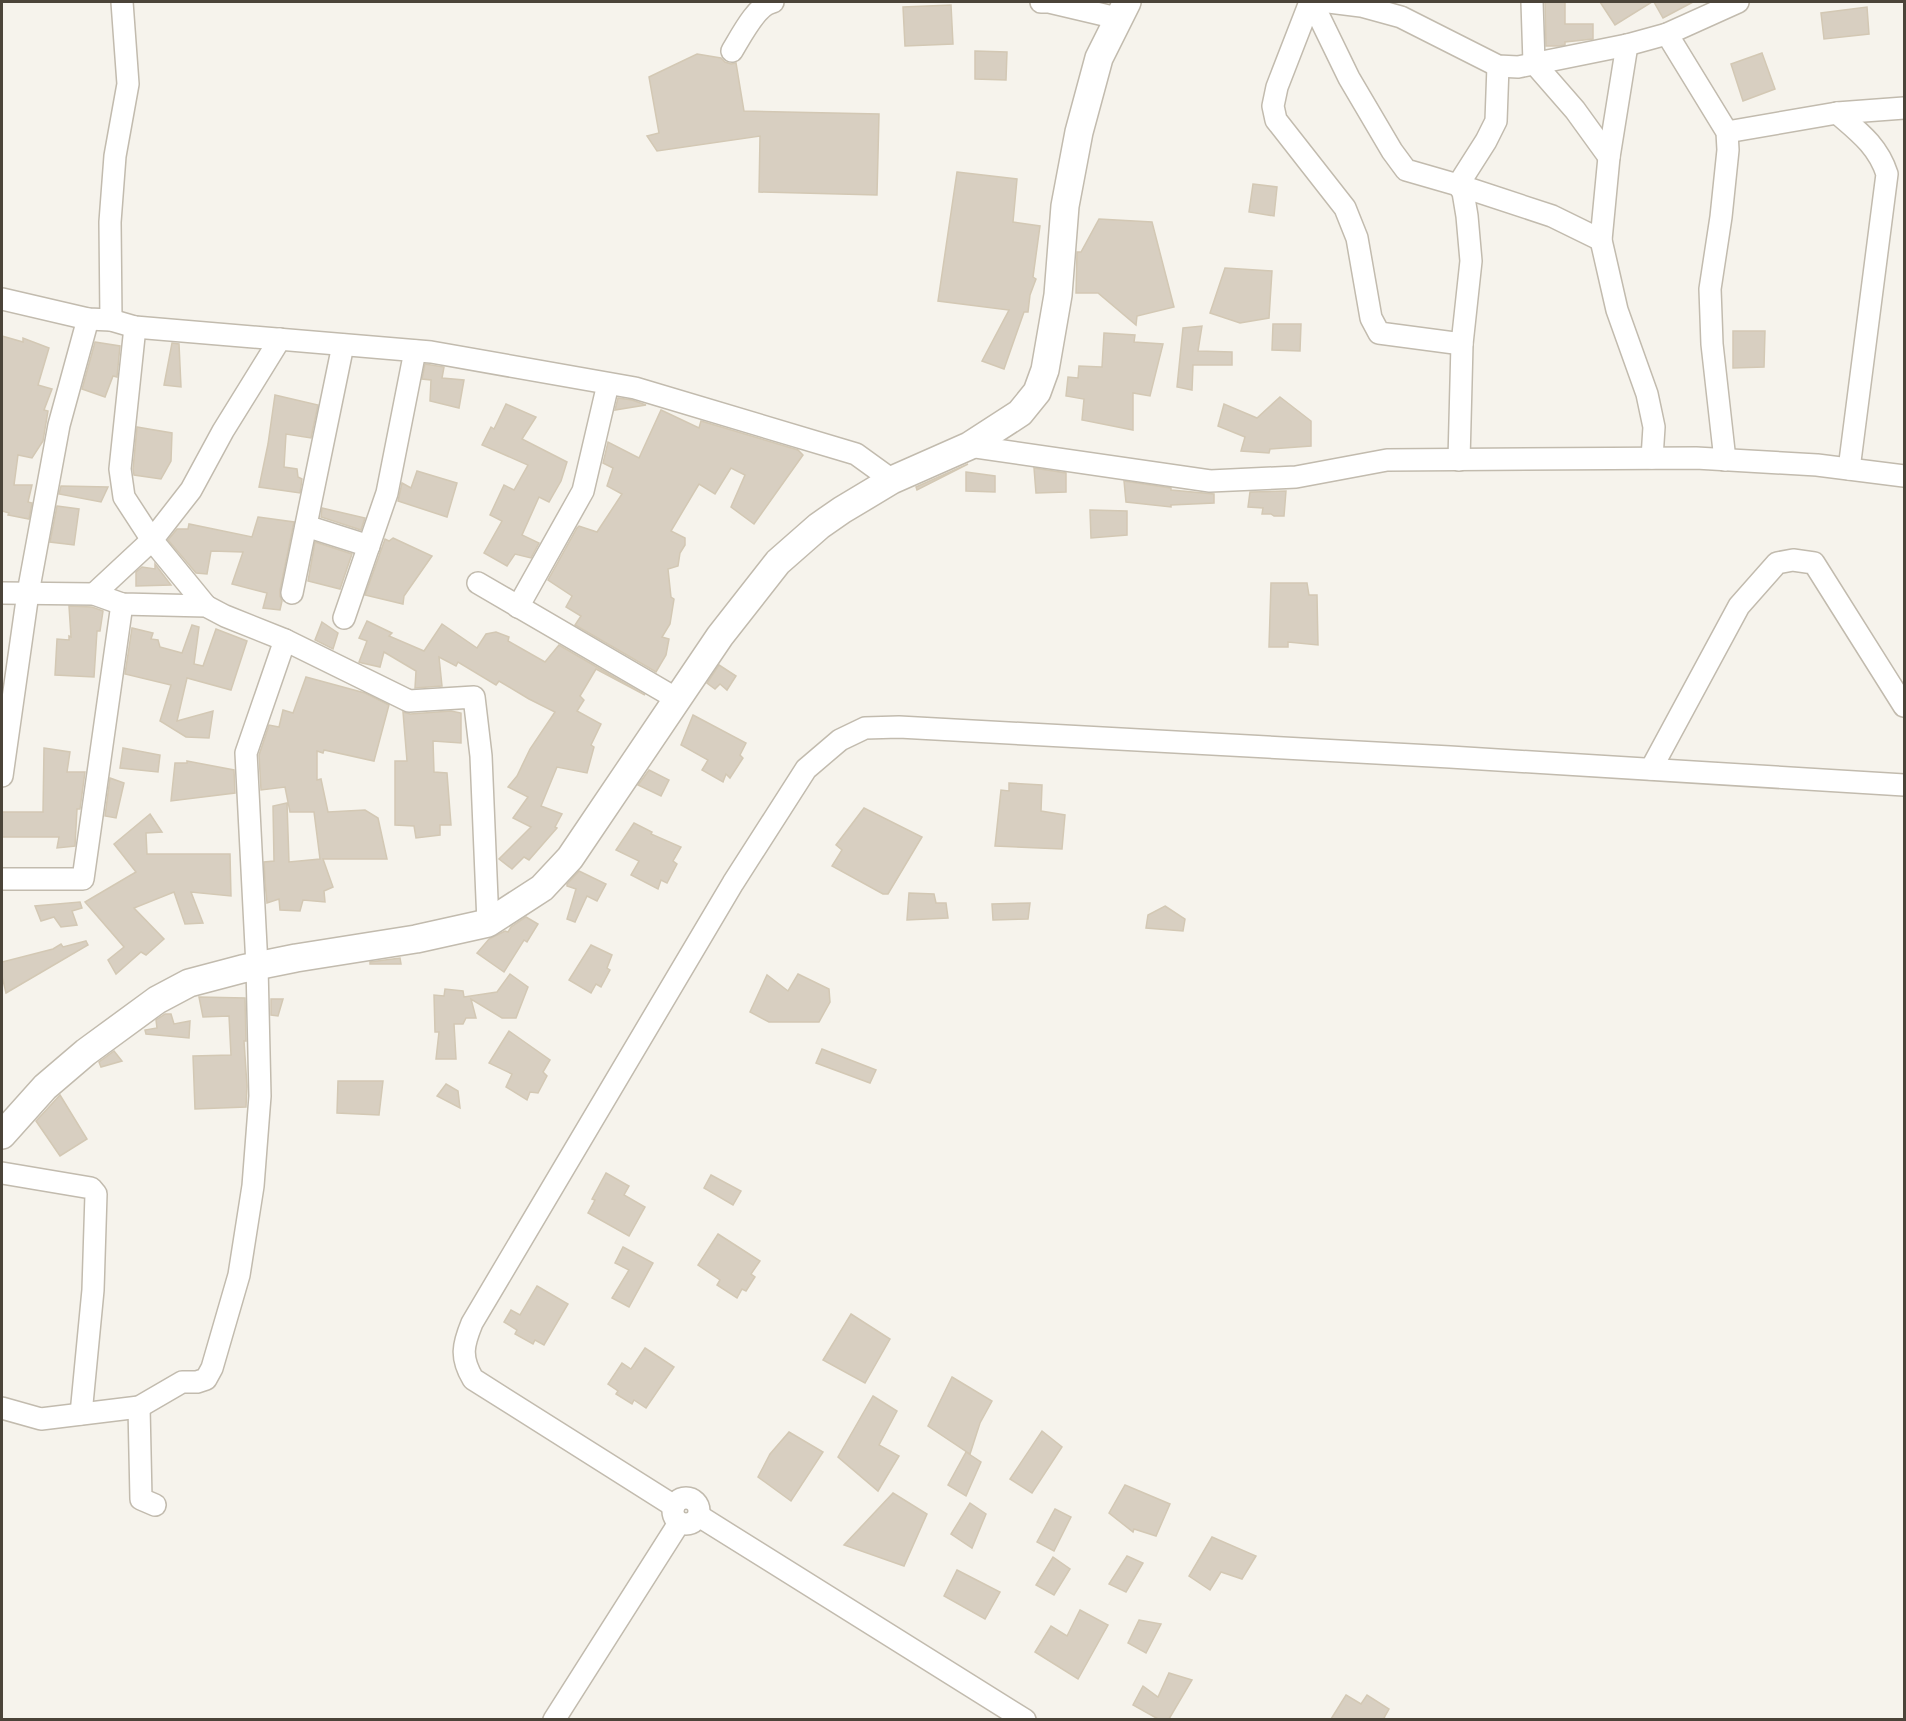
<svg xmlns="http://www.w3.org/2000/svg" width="1906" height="1721" font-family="'Public Sans',sans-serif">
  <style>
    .building { fill: #d8cfc1; stroke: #d3c8b4; stroke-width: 1.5 }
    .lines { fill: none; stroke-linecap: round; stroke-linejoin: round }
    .minor-casing { stroke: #c2bbae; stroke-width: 24 }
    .tertiary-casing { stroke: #c2bbae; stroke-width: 30 }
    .minor { stroke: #fff; stroke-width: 21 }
    .tertiary { stroke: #fff; stroke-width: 27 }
  </style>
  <rect width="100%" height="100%" fill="#f6f3ec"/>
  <g class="building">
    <polygon points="1545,2 1565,2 1565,24 1593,24 1593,39 1565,42 1565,45 1559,46 1546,46"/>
    <polygon points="1600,2 1652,2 1615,25"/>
    <polygon points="1654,2 1693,2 1663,18"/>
    <polygon points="951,5 953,44 905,46 903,7"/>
    <polygon points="1867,7 1869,34 1824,39 1821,13"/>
    <polygon points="975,51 1007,52 1006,80 975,79"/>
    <polygon points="1762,53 1775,89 1743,101 1731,64"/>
    <polygon points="697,54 721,58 725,62 731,64 736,63 744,111 879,114 877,195 759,192 760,136 657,151 647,136 659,133 649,77"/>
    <polygon points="957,172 1017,179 1013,222 1040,226 1033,277 1036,279 1030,295 1028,312 1024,312 1004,369 982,361 1009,310 938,301"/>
    <polygon points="1253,184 1277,187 1274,216 1249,212"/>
    <polygon points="1099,219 1152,222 1174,307 1137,316 1136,325 1098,293 1076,293 1077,252 1081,252"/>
    <polygon points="1225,268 1272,271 1269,318 1240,323 1210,313"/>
    <polygon points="1273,324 1301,324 1300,351 1272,350"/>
    <polygon points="1202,326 1198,351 1232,352 1232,365 1193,365 1192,390 1177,387 1183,328"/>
    <polygon points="1733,331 1765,331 1764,367 1733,368"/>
    <polygon points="1104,333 1135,335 1134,342 1163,344 1150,396 1133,393 1133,430 1082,420 1084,399 1066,396 1068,377 1078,378 1079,366 1102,367"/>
    <polygon points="2,336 23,342 23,338 49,348 38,385 52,389 44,410 48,411 43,441 32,458 18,455 14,485 32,485 28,502 32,503 29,519 8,515 9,513 2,511"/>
    <polygon points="95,342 120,346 117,377 113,376 105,397 82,389"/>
    <polygon points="172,343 179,344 181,387 164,385"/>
    <polygon points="425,364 444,367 442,378 464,380 459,408 430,401 431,380 422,379"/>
    <polygon points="275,395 318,405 311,438 286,434 284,467 297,469 298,477 302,479 300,493 259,487 268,444"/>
    <polygon points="1280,397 1311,421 1311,446 1270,449 1269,453 1241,451 1245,437 1218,426 1224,404 1257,418"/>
    <polygon points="618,398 632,400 646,405 615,410"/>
    <polygon points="506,404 536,417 522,439 567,462 561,481 549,502 539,497 522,535 539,543 531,558 515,554 507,566 484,553 502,521 490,515 504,485 514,490 528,465 482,445 491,427 494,429"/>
    <polygon points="661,410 699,428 701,421 798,450 803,455 754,524 731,507 745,475 731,468 715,494 699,484 671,531 685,538 685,545 680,553 678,566 668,569 671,597 674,599 670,624 662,637 669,639 666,655 656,672 575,625 581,616 566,607 572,596 548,580 577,528 579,526 597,532 622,494 607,486 613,468 603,463 608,442 639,458"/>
    <polygon points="137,427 172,433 171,461 161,479 134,475 133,469"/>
    <polygon points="968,464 917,490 916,487"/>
    <polygon points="1034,468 1066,473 1066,492 1036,493"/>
    <polygon points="417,471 457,483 447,517 398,501 402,483 411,488"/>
    <polygon points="966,472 995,476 995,492 966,491"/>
    <polygon points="1124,481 1171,488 1171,490 1214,494 1214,503 1171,505 1171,507 1126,502"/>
    <polygon points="61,486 108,487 101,502 59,494"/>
    <polygon points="1286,491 1284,516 1274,516 1271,514 1262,514 1263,508 1248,507 1250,492"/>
    <polygon points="57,506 79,509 74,545 50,542"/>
    <polygon points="322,508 365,518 361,530 321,517"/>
    <polygon points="1090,510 1127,511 1127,535 1091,538"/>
    <polygon points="258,517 294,522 280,590 280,596 282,601 280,610 263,608 267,593 232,584 243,552 211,551 207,574 196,573 168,540 177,529 188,529 189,524 252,537"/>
    <polygon points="393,538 432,556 404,596 403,604 365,595 385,539 389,541"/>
    <polygon points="315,542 352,554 340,589 308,581"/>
    <polygon points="155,564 171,585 136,586 136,572 142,567 155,569"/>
    <polygon points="1271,583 1307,583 1309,595 1317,595 1318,645 1288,642 1288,647 1269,647"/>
    <polygon points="69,606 92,607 103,611 100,631 97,631 94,677 55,675 57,639 69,640 69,636 71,637"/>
    <polygon points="367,621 392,633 389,636 424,651 442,624 477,648 486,634 496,632 509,637 508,641 545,662 559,645 645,695 596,669 580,696 584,700 577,711 601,724 591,745 594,747 587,773 557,767 541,806 562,814 555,827 557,828 529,860 524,857 512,869 499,859 531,827 513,818 528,797 508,787 517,776 530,749 555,712 529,699 499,681 496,685 458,662 456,666 439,657 442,686 415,688 416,671 384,652 380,667 362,663 359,662 367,641 359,638"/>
    <polygon points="322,622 338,633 333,649 315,640"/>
    <polygon points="192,625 199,627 194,664 203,666 216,629 247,641 231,690 187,678 177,721 213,711 209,738 186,737 160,721 171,685 125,674 132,628 153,633 151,639 158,640 160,647 182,653"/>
    <polygon points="719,665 736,676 727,690 720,684 715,689 707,683"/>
    <polygon points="306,677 365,693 389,705 374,761 324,750 323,753 317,751 317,780 321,779 328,812 365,810 378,818 387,859 323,859 333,887 324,891 325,902 303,900 300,911 280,910 279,899 267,903 265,882 264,862 274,861 273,806 287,803 289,862 320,859 314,812 290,812 285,787 261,790 259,755 269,725 279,727 283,710 293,713"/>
    <polygon points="451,711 461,713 461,743 433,741 434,772 447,773 451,825 440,825 440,835 416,838 414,826 395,825 395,761 407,761 403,712 410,714"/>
    <polygon points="693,715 746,743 740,755 743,758 730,778 726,774 723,782 702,770 708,760 681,745"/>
    <polygon points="44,748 70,752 67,772 85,772 80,809 77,809 75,846 57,848 59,837 2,837 2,812 43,812"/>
    <polygon points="123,748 160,755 158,772 120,768"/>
    <polygon points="187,761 234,770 235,793 171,801 175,763 187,763"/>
    <polygon points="649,770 669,780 661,796 638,785"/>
    <polygon points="110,778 124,783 116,818 105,816"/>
    <polygon points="1009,783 1042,785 1041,811 1065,815 1062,849 995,846 1001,790 1009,791"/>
    <polygon points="864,808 922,837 888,894 883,894 832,866 842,850 836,845"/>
    <polygon points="150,814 162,832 146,833 147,854 230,854 231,896 191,892 203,923 185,924 174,892 134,908 164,939 146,955 141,952 116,974 108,960 124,947 85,902 136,872 114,844"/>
    <polygon points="634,823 652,832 651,834 681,847 673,861 677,864 667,883 661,880 658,889 631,875 639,861 616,850"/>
    <polygon points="579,871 606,884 597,901 587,896 575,922 567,919 576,889 567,886 567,884"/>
    <polygon points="909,893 934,894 936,903 946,903 948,918 907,920"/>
    <polygon points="80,902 82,908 72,911 77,925 61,927 54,917 41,921 35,906"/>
    <polygon points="1030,903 1028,919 993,920 992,904"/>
    <polygon points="1165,906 1185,919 1183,931 1146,928 1148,915"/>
    <polygon points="526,917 538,924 527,942 524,940 504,972 477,953 489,939 505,931 508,932 511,927"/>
    <polygon points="86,941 88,945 6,993 2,976 2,962 53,949 61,944 63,947"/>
    <polygon points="591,945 612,955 607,968 610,970 601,987 596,984 591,993 569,980"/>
    <polygon points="400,958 401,964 370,964 370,962"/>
    <polygon points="510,974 528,987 516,1018 502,1018 471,999 476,1018 466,1018 463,1024 454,1024 456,1059 436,1059 439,1032 435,1032 434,995 444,996 445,989 463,991 464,997 497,992"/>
    <polygon points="798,974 829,989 830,1002 819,1022 769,1022 750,1012 767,975 788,991"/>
    <polygon points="199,997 245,998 246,1041 244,1041 247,1086 246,1107 195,1109 193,1056 231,1055 229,1016 203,1017"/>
    <polygon points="271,999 283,999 278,1016 271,1015"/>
    <polygon points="165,1014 171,1014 174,1024 190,1021 189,1038 146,1034 145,1030 157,1028 156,1020"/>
    <polygon points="509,1031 550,1060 543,1072 547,1076 538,1093 530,1092 527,1100 506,1087 512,1074 489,1063"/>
    <polygon points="822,1049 876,1070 870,1083 816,1063"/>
    <polygon points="114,1051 122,1061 101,1067 99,1062"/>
    <polygon points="338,1081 383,1081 379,1115 337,1113"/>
    <polygon points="446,1084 458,1091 460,1108 437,1096"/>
    <polygon points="60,1095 87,1139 60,1156 36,1121"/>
    <polygon points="606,1173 629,1186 624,1195 645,1207 629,1236 588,1213 595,1200 592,1199"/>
    <polygon points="711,1175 741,1191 733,1205 704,1188"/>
    <polygon points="718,1234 760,1261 751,1274 755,1277 746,1291 742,1289 737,1298 717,1285 720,1280 698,1265"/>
    <polygon points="623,1247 653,1263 629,1307 612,1298 629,1270 615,1263"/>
    <polygon points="537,1286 568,1304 544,1345 535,1340 533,1344 515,1334 517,1330 504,1322 511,1310 520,1315"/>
    <polygon points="851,1314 890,1339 865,1383 823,1360"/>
    <polygon points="645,1348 674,1367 646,1408 634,1400 632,1404 616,1394 618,1391 608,1384 622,1363 631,1369"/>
    <polygon points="952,1377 992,1401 980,1423 970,1454 928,1426"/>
    <polygon points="873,1396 897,1411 879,1445 899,1456 878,1491 838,1457"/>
    <polygon points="1042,1431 1062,1447 1032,1493 1010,1479"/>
    <polygon points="789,1432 823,1452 791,1501 758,1477 770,1454"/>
    <polygon points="966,1452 981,1462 966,1496 948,1485"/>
    <polygon points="1125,1485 1170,1504 1156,1536 1134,1529 1133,1532 1109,1513"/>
    <polygon points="893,1493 927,1514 904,1566 844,1545"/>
    <polygon points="970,1503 986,1514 972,1548 951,1534"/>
    <polygon points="1055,1509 1071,1517 1054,1551 1037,1542"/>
    <polygon points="1212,1537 1256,1556 1242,1579 1221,1572 1210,1590 1189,1576"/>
    <polygon points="1127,1556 1143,1563 1126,1592 1109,1584"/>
    <polygon points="1053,1557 1070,1569 1054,1595 1036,1585"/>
    <polygon points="957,1570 1000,1592 985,1619 944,1596"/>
    <polygon points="1080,1610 1108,1625 1078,1679 1035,1652 1051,1626 1067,1636"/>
    <polygon points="1139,1620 1161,1624 1146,1653 1128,1643"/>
    <polygon points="1169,1673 1192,1680 1169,1719 1158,1719 1133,1705 1143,1686 1158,1697"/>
    <polygon points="1346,1695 1361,1704 1367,1695 1389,1709 1384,1718 1386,1719 1331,1719"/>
  </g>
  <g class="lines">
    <g class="minor-casing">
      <g id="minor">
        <polyline points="1041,2 1049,2 1117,18"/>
        <polyline points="1310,2 1277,87 1273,106 1276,120 1345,208 1357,238 1371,318 1379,333 1462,344"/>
        <polyline points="1312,2 1349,78 1392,151 1406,170 1458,185 1463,192 1467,216 1471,261 1462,344 1459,460"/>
        <polyline points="1329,2 1361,6 1401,17 1498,66 1518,67 1627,45 1667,34 1738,2"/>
        <polyline points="1532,2 1534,63 1575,110 1609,157"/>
        <polyline points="1667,34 1727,132 1728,150 1721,217 1710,289 1712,344 1725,460"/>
        <polyline points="1627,45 1609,157 1601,240 1617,310 1647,394 1654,427 1652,458"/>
        <path d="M732,51C740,38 757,4 773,2"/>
        <polyline points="1498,66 1496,121 1486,141 1458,185 1552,216 1601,240"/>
        <path d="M1837,113C1859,132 1878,146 1887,174L1849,469"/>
        <polyline points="1727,132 1837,113 1904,108"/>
        <polyline points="2,299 88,319 111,320 135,327 431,352 635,388 856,454 892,480"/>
        <polyline points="111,320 110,222 115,156 128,84 122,2"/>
        <polyline points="135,327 120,469 124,497 152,540 206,606"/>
        <polyline points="969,446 1210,481 1296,477 1387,460 1696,458 1817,465 1904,476"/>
        <polyline points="306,526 369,546"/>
        <polyline points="478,583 677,699"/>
        <polyline points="2,593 94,594 122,604 206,606 225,616 285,640 409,701 474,697 481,756 488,923"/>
        <polyline points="292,593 343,345"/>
        <polyline points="94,594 152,540 191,490 223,431 280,339"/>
        <polyline points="518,607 583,491 608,384"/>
        <polyline points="344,618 387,493 415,351"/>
        <polyline points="1651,769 1739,606 1777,563 1793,560 1814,563 1904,706"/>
        <polyline points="2,776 28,593 59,425 88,319"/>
        <polyline points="2,879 83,879 122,604"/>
        <polyline points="2,1173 91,1188 96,1194 93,1290 81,1414"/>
        <polyline points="139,1407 141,1499 155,1505"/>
        <polyline points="2,1408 41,1419 139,1407 182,1382 197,1382 206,1379 212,1368 239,1275 253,1186 260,1096 257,966 246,753 285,640"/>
        <circle cx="686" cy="1511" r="13"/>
        <path d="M674,1506L473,1379C460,1357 463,1345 472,1323L733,883L806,769L840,740L865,728L899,727L1450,757L1904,785"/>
        <polyline points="699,1516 1025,1720"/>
        <polyline points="554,1720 679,1523"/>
      </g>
    </g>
    <g class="tertiary-casing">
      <polyline id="tertiary" points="2,1135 45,1087 86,1052 157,1000 189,983 242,969 296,958 416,939 488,923 542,888 570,858 720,636 778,562 819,526 842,510 892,480 969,446 1020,413 1037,392 1045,370 1058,295 1065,206 1079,132 1099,58 1127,2"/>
    </g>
    <use href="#minor" class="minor"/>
    <use href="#tertiary" class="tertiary"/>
  </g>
  <rect width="1906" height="1721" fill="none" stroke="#4b4439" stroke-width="6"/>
</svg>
